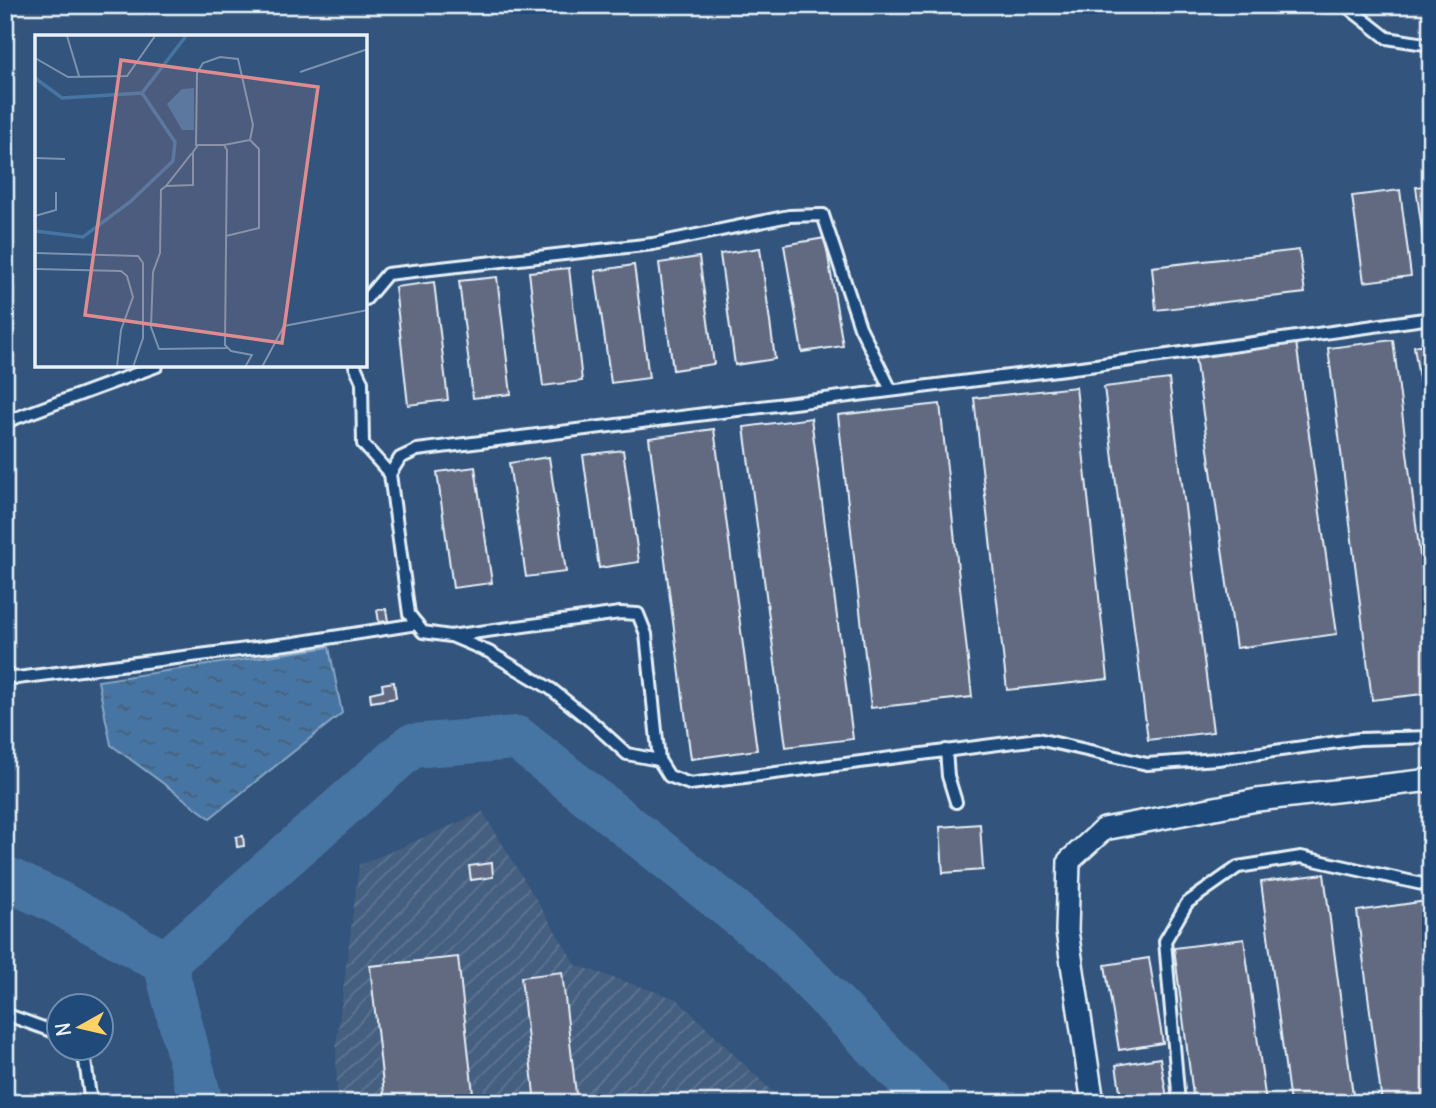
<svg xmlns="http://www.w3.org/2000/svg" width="1436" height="1108" font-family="Delius,sans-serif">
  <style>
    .industrial { fill: url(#industrial-furrows) }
    .water { fill: url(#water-ripples); stroke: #87a7c5; stroke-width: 2 }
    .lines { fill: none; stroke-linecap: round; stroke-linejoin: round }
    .river { stroke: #4775a3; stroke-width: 44 }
    .building { fill: #626b82; stroke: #e8f1f8; stroke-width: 2 }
    .lane-casing { stroke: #e8f1f8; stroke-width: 16 }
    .street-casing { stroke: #e8f1f8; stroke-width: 26 }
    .lane { stroke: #1f4a7a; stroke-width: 10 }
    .street { stroke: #1f4a7a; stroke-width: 21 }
    .inset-river { fill: none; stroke: #4775a3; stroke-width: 3.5 }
    .inset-road { fill: none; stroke: #7b93ae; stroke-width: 2 }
    .view { fill: #df8c90; fill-opacity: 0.15; stroke: #df8c90; stroke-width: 3.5 }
    .inset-edge { fill: none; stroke: #e8f1f8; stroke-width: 3.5 }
  </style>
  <defs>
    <pattern id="industrial-furrows" width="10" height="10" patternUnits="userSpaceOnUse" patternTransform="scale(1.75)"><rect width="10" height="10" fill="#445e80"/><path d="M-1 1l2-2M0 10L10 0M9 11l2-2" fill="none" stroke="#5f7693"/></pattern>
    <pattern id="water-ripples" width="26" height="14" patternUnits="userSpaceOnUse" patternTransform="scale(1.75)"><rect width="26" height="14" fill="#4775a3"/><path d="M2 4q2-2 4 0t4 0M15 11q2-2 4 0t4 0" fill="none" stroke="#465e76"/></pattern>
  </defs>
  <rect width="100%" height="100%" fill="#33547c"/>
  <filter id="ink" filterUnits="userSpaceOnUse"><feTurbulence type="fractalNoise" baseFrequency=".0143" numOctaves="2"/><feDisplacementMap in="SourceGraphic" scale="14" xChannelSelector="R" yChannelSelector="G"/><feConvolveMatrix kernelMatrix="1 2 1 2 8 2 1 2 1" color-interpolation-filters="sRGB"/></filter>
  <g filter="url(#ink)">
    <polygon class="industrial" points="483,812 576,965 677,999 784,1103 337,1103 336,1045 359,865"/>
    <polygon class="water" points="329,647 342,713 210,818 111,745 98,681"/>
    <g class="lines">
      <g class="river">
        <polyline points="5,878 57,902 165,963 201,1103"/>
        <polyline points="165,963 411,746 517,738 778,946 931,1103"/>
      </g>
    </g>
    <g class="building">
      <polygon points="1431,185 1431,273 1428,273 1416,187"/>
      <polygon points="1400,190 1411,276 1364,282 1352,196"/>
      <polygon points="825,238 843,346 802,352 784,245"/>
      <polygon points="760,248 775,359 735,365 720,254"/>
      <polygon points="1299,250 1305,293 1156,310 1152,267"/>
      <polygon points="699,257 714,364 673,370 659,263"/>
      <polygon points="634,265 649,378 611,383 595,271"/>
      <polygon points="569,268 582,381 543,386 529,272"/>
      <polygon points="497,277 511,394 473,398 459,281"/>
      <polygon points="434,282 448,400 408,405 395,287"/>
      <polygon points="1393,340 1431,644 1431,693 1372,700 1328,348"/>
      <polygon points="1296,342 1337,634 1236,648 1195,357"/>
      <polygon points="1431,343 1431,456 1414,346"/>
      <polygon points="1169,379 1213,732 1148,740 1104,387"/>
      <polygon points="1076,387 1108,679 1007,690 974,398"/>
      <polygon points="940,404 972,697 871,708 838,415"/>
      <polygon points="811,418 853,739 786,747 744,427"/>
      <polygon points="714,429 757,750 691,759 649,438"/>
      <polygon points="623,450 639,562 599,568 583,455"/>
      <polygon points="549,457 566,572 526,577 509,463"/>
      <polygon points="475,467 492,583 453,588 437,472"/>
      <polygon points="386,609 388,621 379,622 377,610"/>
      <polygon points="394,682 396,698 371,702 370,693 383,690 382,684"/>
      <polygon points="980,824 983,870 943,873 940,827"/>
      <polygon points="243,836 244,846 237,847 236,837"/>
      <polygon points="492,863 493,877 471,880 469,866"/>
      <polygon points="1324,874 1354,1103 1290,1103 1261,882"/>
      <polygon points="1427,901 1431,928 1431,1103 1382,1103 1357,911"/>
      <polygon points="1244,939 1266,1103 1194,1103 1174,948"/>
      <polygon points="458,957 474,1103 385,1103 370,966"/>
      <polygon points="1149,958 1163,1043 1119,1050 1105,965"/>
      <polygon points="562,972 577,1103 535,1103 521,977"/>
      <polygon points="1160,1058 1168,1103 1122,1103 1116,1065"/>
    </g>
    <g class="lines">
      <g class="lane-casing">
        <g id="lane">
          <polyline points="1345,5 1387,38 1431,45"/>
          <polyline points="366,299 387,274 653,244 789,216 823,215 860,327 891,390"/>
          <polyline points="1431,318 1089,366 417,450 400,458 390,474 409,614 423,632 450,636 620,613 638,614 646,634 659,760 669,776 690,784 1038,739 1147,764 1218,759 1359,739 1431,737"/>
          <polyline points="355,366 362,382 363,444 390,474"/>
          <polyline points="5,422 157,366"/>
          <polyline points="451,636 489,652 551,689 593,723 627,754 659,760"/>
          <polyline points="5,673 17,678 295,643 417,624"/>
          <polyline points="946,750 948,776 956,802"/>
          <polyline points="5,1014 60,1034"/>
          <polyline points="74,1048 85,1061 91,1103"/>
          <polyline points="1179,1103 1165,941 1187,903 1238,867 1301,857 1431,886"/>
        </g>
      </g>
      <g class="street-casing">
        <polyline id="street" points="1093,1103 1067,931 1069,861 1104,829 1257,800 1431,780"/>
      </g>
      <use href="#lane" class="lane"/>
      <use href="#street" class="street"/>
    </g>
  </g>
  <g transform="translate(35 35)">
    <rect width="332" height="332" fill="#33547c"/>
    <path d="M159,53V95H147L132,69L147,54Z" fill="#4775a3"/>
    <path class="inset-river" d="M0,43L27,63L107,58L151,1M0,196L48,202L95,167L138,126L140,107L107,58"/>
    <path class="inset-road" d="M32,1L44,41M0,23L33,42L92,41L120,1M265,37L333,14M161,111L162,38L168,28L185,22L203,24L218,90L215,105L189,110M0,123L30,124M131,151L157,118M0,181L21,175V157M191,201L224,193V114L215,105M0,218L103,221L108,228V303L98,332M0,234L86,236L92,241L98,262L86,295L82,332M192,313L124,314L116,292L118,237L125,218L126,155L131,151L158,150V117L163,110H189L192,115L190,310L196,316L217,320L210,332M227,332L249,291L333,275"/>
    <path class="view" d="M86,25L283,52L247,308L50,280Z"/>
    <rect width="332" height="332" class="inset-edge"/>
  </g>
  <rect width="1436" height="1108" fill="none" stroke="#1f4a7a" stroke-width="28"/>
  <rect x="14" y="14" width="1408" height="1080" fill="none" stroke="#e8f1f8" stroke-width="2.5" filter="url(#ink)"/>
  <g transform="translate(80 1027) rotate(262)"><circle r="33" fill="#1f4a7a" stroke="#6f8dac" stroke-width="2"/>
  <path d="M0-5L12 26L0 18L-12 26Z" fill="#ffd166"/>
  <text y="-10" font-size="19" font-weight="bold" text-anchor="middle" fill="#e8f1f8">N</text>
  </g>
</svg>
